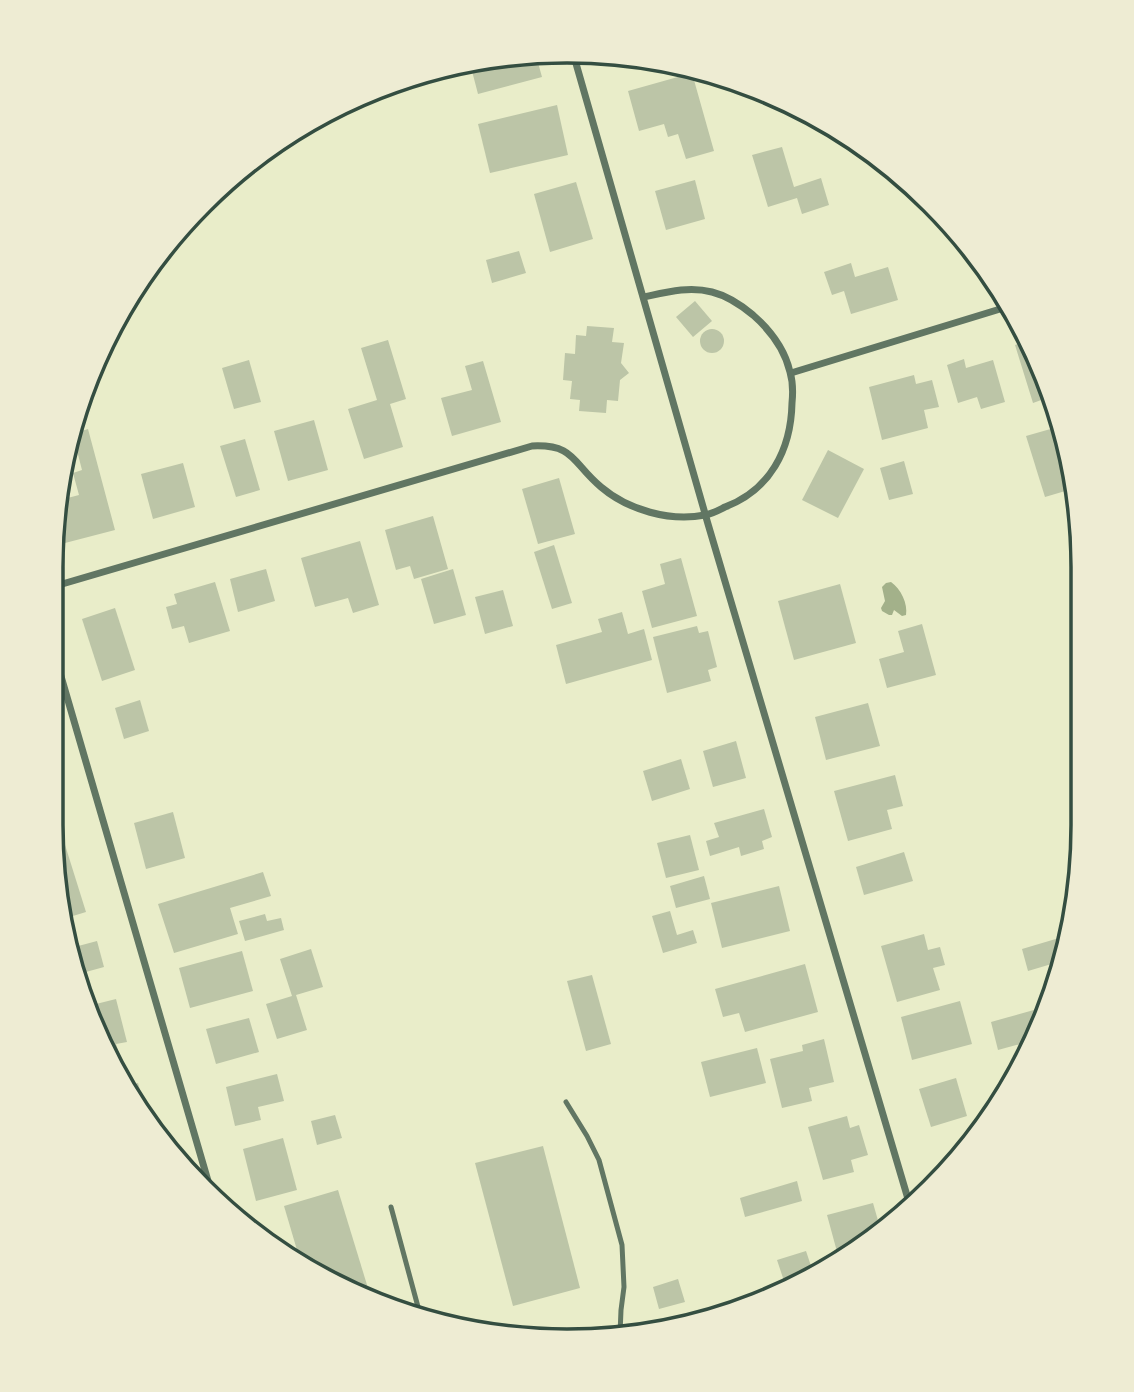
<svg xmlns="http://www.w3.org/2000/svg" width="1134" height="1392" font-family="Raleway,sans-serif">
  <style>
    .water { fill: #a3b18a }
    .building { fill: #bcc5a7 }
    .lines { fill: none; stroke-linecap: round; stroke-linejoin: round }
    .service { stroke: #617663; stroke-width: 5 }
    .minor { stroke: #617663; stroke-width: 7 }
    .rim { fill: none; stroke: #344e41; stroke-width: 3.5 }
  </style>
  <rect width="100%" height="100%" fill="#e9edc9"/>
  <path class="water" d="M891,582C901,589 908,604 906,615L902,616L894,610L892,615H889L882,611L881,608L885,601L882,587L886,583Z"/>
  <g class="building">
    <polygon points="535,52 542,77 478,94 472,71 497,64 496,58"/>
    <polygon points="692,73 714,151 686,159 678,134 668,137 664,124 639,131 628,91"/>
    <polygon points="557,105 568,155 490,173 478,124"/>
    <polygon points="782,147 794,187 821,178 829,205 802,214 797,198 768,207 752,155"/>
    <polygon points="695,180 705,219 666,230 655,191"/>
    <polygon points="576,182 593,239 550,252 534,194"/>
    <polygon points="519,251 526,273 492,283 486,260"/>
    <polygon points="851,263 855,277 888,267 898,300 851,314 844,291 832,295 824,272"/>
    <polygon points="695,301 712,321 693,337 676,317"/>
    <polygon points="587,326 614,328 612,342 624,343 621,363 629,373 620,380 618,401 607,400 606,413 579,411 580,400 570,399 572,381 563,380 565,353 575,354 576,335 586,336"/>
    <circle cx="712" cy="341" r="12"/>
    <polygon points="388,340 406,399 390,404 403,447 364,459 348,409 377,400 361,348"/>
    <polygon points="1031,340 1058,414 1049,417 1044,399 1033,403 1015,345"/>
    <polygon points="964,359 966,368 993,360 1005,402 981,409 977,397 958,403 947,365"/>
    <polygon points="249,360 261,402 234,409 222,368"/>
    <polygon points="483,361 501,422 452,436 441,398 472,390 465,366"/>
    <polygon points="914,375 916,384 932,380 939,407 924,410 928,428 882,440 869,387"/>
    <polygon points="314,420 328,470 288,481 274,431"/>
    <polygon points="1054,428 1072,489 1045,497 1026,436"/>
    <polygon points="88,429 115,530 65,543 57,512 60,500 79,495 73,473 82,470 74,439 75,433"/>
    <polygon points="245,439 260,490 236,497 220,446"/>
    <polygon points="828,450 864,469 838,518 802,500"/>
    <polygon points="904,461 913,494 889,500 880,468"/>
    <polygon points="183,463 195,507 153,519 141,474"/>
    <polygon points="559,478 575,534 538,544 522,489"/>
    <polygon points="433,516 448,569 414,579 410,566 396,570 385,530"/>
    <polygon points="360,541 379,605 353,613 348,598 315,607 301,558"/>
    <polygon points="554,545 572,603 552,609 534,552"/>
    <polygon points="681,558 697,616 652,628 642,591 665,584 660,564"/>
    <polygon points="266,569 275,601 238,612 230,579"/>
    <polygon points="453,569 466,615 434,624 421,579"/>
    <polygon points="215,582 230,631 189,643 184,626 172,629 166,607 177,604 174,594"/>
    <polygon points="840,584 856,643 794,660 778,601"/>
    <polygon points="503,590 513,626 485,634 475,597"/>
    <polygon points="115,608 135,670 102,681 82,619"/>
    <polygon points="622,612 628,634 644,629 652,660 566,684 556,645 602,632 598,619"/>
    <polygon points="922,624 936,675 887,688 879,659 904,652 898,631"/>
    <polygon points="697,626 699,633 708,631 717,667 708,670 711,681 667,693 653,637"/>
    <polygon points="140,700 149,731 124,739 115,708"/>
    <polygon points="868,703 880,746 826,760 815,717"/>
    <polygon points="736,741 746,778 713,787 703,751"/>
    <polygon points="681,759 690,789 652,801 643,771"/>
    <polygon points="895,775 903,806 887,810 892,829 848,841 834,791"/>
    <polygon points="51,800 86,912 63,919 51,825"/>
    <polygon points="764,809 772,837 762,841 764,849 741,856 739,847 710,856 706,841 719,837 714,823"/>
    <polygon points="173,812 185,858 146,869 134,823"/>
    <polygon points="690,835 699,870 666,878 657,843"/>
    <polygon points="904,852 913,881 864,895 856,867"/>
    <polygon points="263,872 271,896 230,908 238,934 174,953 158,904"/>
    <polygon points="704,876 710,899 676,908 670,886"/>
    <polygon points="779,886 790,931 722,948 711,903"/>
    <polygon points="670,911 677,935 693,930 697,943 663,953 652,916"/>
    <polygon points="265,914 267,921 281,918 284,930 245,941 239,921"/>
    <polygon points="924,934 928,950 940,947 945,965 933,968 940,990 897,1002 881,946"/>
    <polygon points="1059,938 1065,960 1028,971 1022,949"/>
    <polygon points="97,941 104,967 75,975 68,958 67,949"/>
    <polygon points="311,949 323,987 296,995 307,1030 277,1039 266,1004 292,996 280,959"/>
    <polygon points="242,951 253,991 190,1008 179,968"/>
    <polygon points="805,964 818,1012 745,1032 739,1013 723,1017 715,989"/>
    <polygon points="592,975 611,1044 586,1051 567,981"/>
    <polygon points="116,999 127,1042 116,1044 119,1053 109,1056 88,1006"/>
    <polygon points="960,1001 972,1044 912,1060 901,1017"/>
    <polygon points="1048,1006 1035,1040 998,1050 991,1022"/>
    <polygon points="249,1018 259,1052 216,1064 206,1029"/>
    <polygon points="824,1039 834,1082 809,1088 812,1101 782,1108 770,1059 803,1051 802,1045"/>
    <polygon points="757,1048 766,1083 710,1097 701,1062"/>
    <polygon points="277,1074 284,1101 258,1107 261,1120 235,1126 226,1087"/>
    <polygon points="956,1078 967,1116 931,1127 919,1089"/>
    <polygon points="138,1083 148,1119 148,1120 123,1087"/>
    <polygon points="335,1115 342,1138 317,1145 311,1121"/>
    <polygon points="847,1116 850,1128 859,1125 868,1155 851,1160 854,1172 823,1180 808,1127"/>
    <polygon points="283,1138 297,1190 256,1201 243,1149"/>
    <polygon points="543,1146 580,1288 513,1306 475,1163"/>
    <polygon points="797,1181 802,1201 745,1217 740,1198"/>
    <polygon points="338,1190 371,1298 309,1272 302,1267 284,1206"/>
    <polygon points="873,1203 881,1231 839,1259 827,1215"/>
    <polygon points="806,1251 814,1275 785,1284 777,1260"/>
    <polygon points="678,1279 685,1302 659,1309 653,1287"/>
  </g>
  <g class="lines">
    <g class="service">
      <polyline points="566,1102 587,1136 599,1160 622,1245 624,1287 621,1310 620,1334"/>
      <polyline points="391,1207 421,1318"/>
    </g>
    <g class="minor">
      <polyline points="573,53 708,524 911,1209"/>
      <polyline points="791,373 1010,306"/>
      <path d="M52,587L532,446C575,444 572,463 601,487C628,510 670,522 705,515C712,514 719,510 725,507C770,490 791,450 792,403C793,393 793,382 790,372C785,350 770,330 753,315C741,305 728,296 712,292C689,286 667,292 644,297"/>
      <polyline points="51,642 213,1198"/>
    </g>
  </g>
  <path d="M0 0H1134V1392H0ZM567 63H567A504 504 0 0 1 1071 567V825A504 504 0 0 1 567 1329H567A504 504 0 0 1 63 825V567A504 504 0 0 1 567 63Z" fill="#eeecd3" fill-rule="evenodd"/>
  <path class="rim" d="M567 63H567A504 504 0 0 1 1071 567V825A504 504 0 0 1 567 1329H567A504 504 0 0 1 63 825V567A504 504 0 0 1 567 63Z"/>
</svg>
